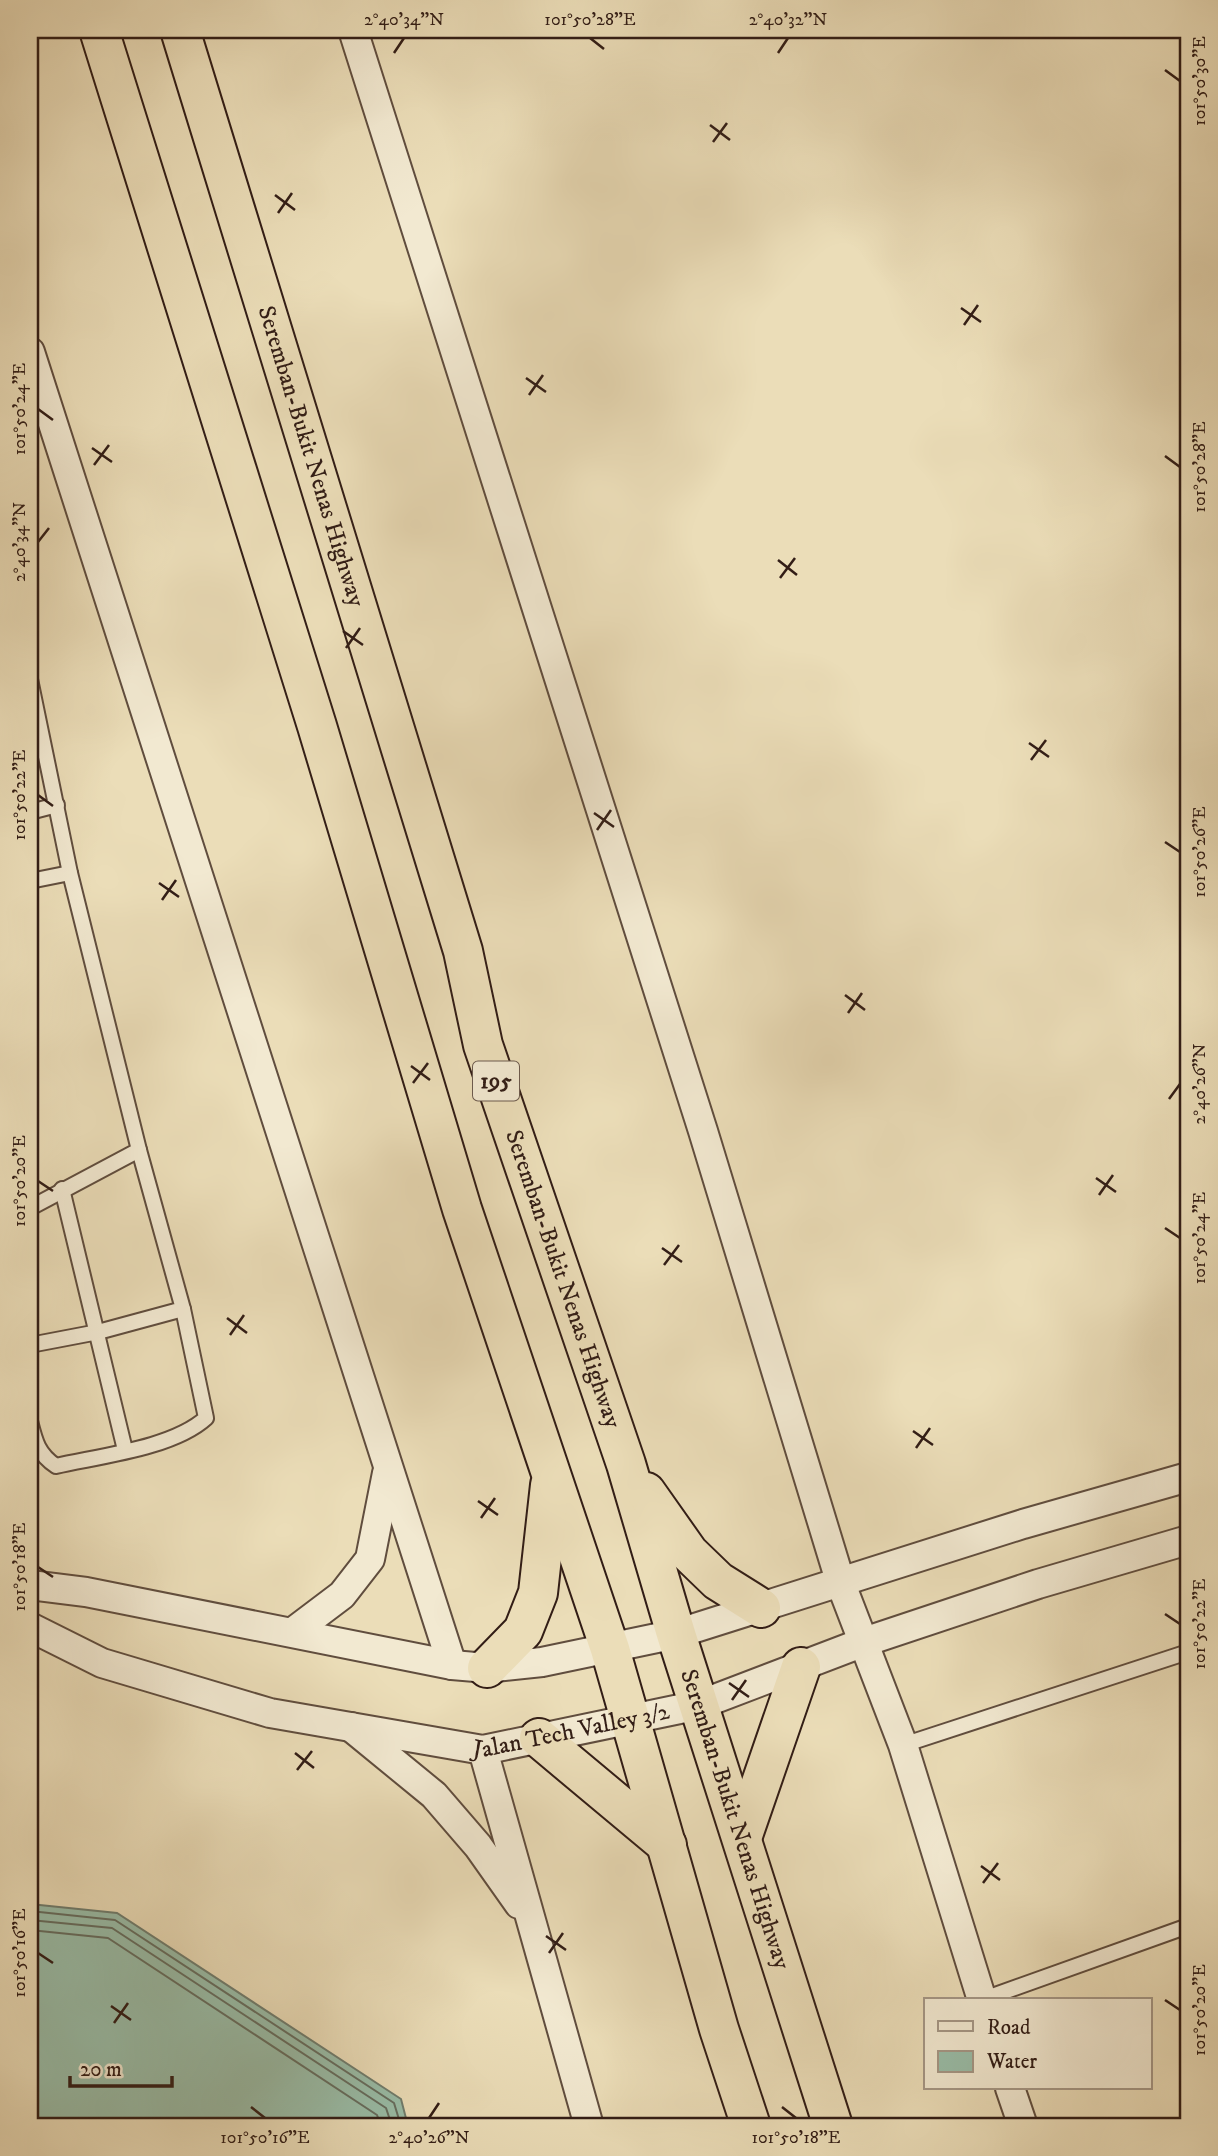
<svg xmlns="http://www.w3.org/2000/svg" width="1218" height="2156" font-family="'IM FELL DW Pica',serif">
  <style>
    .water { fill: #99bda8; stroke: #707d6e; stroke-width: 2 }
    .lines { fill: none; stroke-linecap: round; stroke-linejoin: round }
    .shore { stroke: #666d5f; stroke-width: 2 }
    .lane-casing { stroke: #604d3e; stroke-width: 18 }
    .street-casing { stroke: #604d3e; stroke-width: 32 }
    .highway-casing { stroke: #321d16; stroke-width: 42 }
    .lane { stroke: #f2e9d1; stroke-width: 14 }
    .street { stroke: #f2e9d1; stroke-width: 28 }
    .highway { stroke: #ebddb8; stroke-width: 38 }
    .ticks { fill: none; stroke: #321d16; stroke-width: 2.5 }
    .labels { text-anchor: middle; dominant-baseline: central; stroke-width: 6; stroke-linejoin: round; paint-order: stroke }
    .shield { fill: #f2e9d1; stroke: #6c5a4e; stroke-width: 2 }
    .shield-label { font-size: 23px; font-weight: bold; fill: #321d16 }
    .street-label { font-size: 24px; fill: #321d16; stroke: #f2e9d1 }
    .neatline { fill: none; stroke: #321d16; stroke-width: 2.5 }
    .ticks-label { font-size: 18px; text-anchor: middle; fill: #321d16 }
  </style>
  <rect width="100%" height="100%" fill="#ebddb8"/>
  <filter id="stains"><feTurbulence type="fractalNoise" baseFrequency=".00286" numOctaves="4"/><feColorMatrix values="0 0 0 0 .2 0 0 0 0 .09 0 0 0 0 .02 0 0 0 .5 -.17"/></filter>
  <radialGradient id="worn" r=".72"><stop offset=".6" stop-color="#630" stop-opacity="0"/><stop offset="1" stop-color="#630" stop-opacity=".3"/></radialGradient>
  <polygon class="water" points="30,1904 117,1913 401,2099 408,2126 30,2126"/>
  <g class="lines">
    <g class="shore">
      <polyline points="30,1911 115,1920 394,2103 401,2126"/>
      <polyline points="30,1920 112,1928 386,2108 392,2126"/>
      <polyline points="30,1930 108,1938 377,2115 381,2126"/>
    </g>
    <g class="lane-casing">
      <g id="lane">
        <polyline points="30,679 70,873 139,1150 30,1208"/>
        <polyline points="30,812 57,805"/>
        <polyline points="30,881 70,873"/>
        <polyline points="62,1189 125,1450"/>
        <polyline points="30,1345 98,1332 183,1309 139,1150"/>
        <path d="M30,1421C35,1441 38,1454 56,1466C100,1456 173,1448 206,1418L183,1309"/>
        <polyline points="903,1745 1188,1652"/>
        <polyline points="981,2000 1188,1926"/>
      </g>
    </g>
    <g class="street-casing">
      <g id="street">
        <polyline points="353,30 703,1131 841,1584 903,1745 982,2000"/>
        <polyline points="30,352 452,1665"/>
        <polyline points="30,1585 86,1592 452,1665 487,1668 542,1662 676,1634 1023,1524 1188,1477"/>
        <path id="s1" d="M30,1627L102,1663L270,1713L483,1750L699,1705L864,1642L1038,1584L1188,1540"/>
        <polyline points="293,1632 342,1595 370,1559 387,1473"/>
        <polyline points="351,1727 434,1795 478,1846 519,1904"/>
        <polyline points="483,1750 589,2126"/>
        <polyline points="1010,2088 1023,2126"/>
      </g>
    </g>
    <g class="highway-casing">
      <g id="highway">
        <polyline points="99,30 317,726 462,1209 610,1649 719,2029 751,2126"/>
        <path id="s2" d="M180,30L463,951L483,1045L626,1464L676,1634L833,2126"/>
        <polyline points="646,1492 689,1553 718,1581 761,1608"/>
        <polyline points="487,1668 523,1631 538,1593 550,1485"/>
        <polyline points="539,1738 667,1845"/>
        <polyline points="742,1838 801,1667"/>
      </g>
    </g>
    <use href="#lane" class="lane"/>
    <use href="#street" class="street"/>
    <use href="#highway" class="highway"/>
  </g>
  <path class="ticks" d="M590,38L604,49M394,53L404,38M778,53L788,38M1165,70L1180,81M710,125L730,140M713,142L727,123M275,195L295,210M278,213L292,193M961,308L981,322M964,325L978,305M526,378L546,392M529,395L543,375M38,409L53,420M92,448L112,462M1165,456L1180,467M94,465L109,445M38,542L49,528M778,560L797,575M780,578L795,558M343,631L363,645M346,648L360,628M1029,743L1049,757M1031,760L1046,740M38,795L53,806M594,813L614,827M597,830L611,810M1165,842L1180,852M159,883L179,897M162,900L176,880M845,995L865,1010M848,1013L862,993M411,1066L430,1080M413,1083L428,1063M1169,1099L1180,1084M1096,1178L1116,1192M38,1181L53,1191M1099,1195L1113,1175M1165,1228L1180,1238M662,1248L682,1262M664,1265L679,1245M227,1318L247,1333M230,1335L244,1315M913,1431L933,1445M916,1448L930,1428M478,1501L498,1515M481,1518L495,1498M38,1567L53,1577M1165,1614L1180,1624M729,1683L749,1697M732,1700L746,1680M295,1753L314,1768M297,1770L312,1751M981,1866L1000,1880M983,1883L998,1863M546,1936L566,1950M38,1953L53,1963M549,1953L563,1933M1165,2000L1180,2010M111,2006L131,2020M114,2023L128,2003M251,2107L265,2118M782,2107L796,2118M429,2118L439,2103"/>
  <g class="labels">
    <rect class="shield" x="473" y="1061.5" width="46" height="39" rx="5"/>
    <g class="shield-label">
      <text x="496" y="1081">195</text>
    </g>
    <g class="street-label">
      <text stroke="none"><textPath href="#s2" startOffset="446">Seremban-Bukit Nenas Highway</textPath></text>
      <text stroke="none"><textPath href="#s2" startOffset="1307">Seremban-Bukit Nenas Highway</textPath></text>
      <text stroke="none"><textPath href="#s1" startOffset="562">Jalan Tech Valley 3/2</textPath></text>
      <text stroke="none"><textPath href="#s2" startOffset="1874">Seremban-Bukit Nenas Highway</textPath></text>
    </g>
  </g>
  <rect width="1218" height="2156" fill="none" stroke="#ebddb8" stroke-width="77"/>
  <rect x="924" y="1998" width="228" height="91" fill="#f2e9d1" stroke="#a59786" stroke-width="2"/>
  <rect x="938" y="2021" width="35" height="10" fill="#f2e9d1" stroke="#a59786" stroke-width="2"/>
  <text x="987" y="2034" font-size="21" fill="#321d16">Road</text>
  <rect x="938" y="2051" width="35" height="21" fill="#99bda8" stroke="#a59786" stroke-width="2"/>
  <text x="987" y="2068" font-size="21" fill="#321d16">Water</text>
  <path d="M70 2076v10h102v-10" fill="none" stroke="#321d16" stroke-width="3.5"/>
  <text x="80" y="2076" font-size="21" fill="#321d16" stroke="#f2e9d1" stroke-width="5" paint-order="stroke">20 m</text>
  <rect x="38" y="38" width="1142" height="2080" class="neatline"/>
  <g class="ticks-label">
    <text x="404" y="25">2°40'34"N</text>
    <text x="590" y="25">101°50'28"E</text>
    <text x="788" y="25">2°40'32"N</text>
    <text transform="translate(1199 81) rotate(-90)" y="6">101°50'30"E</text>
    <text transform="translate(19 409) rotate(-90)" y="6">101°50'24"E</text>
    <text transform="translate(1199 467) rotate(-90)" y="6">101°50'28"E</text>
    <text transform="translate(19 542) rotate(-90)" y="6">2°40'34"N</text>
    <text transform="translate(19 795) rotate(-90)" y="6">101°50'22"E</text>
    <text transform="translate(1199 852) rotate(-90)" y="6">101°50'26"E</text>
    <text transform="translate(1199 1084) rotate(-90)" y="6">2°40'26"N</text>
    <text transform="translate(19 1181) rotate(-90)" y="6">101°50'20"E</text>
    <text transform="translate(1199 1238) rotate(-90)" y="6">101°50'24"E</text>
    <text transform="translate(19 1567) rotate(-90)" y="6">101°50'18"E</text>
    <text transform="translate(1199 1624) rotate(-90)" y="6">101°50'22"E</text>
    <text transform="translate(19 1953) rotate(-90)" y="6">101°50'16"E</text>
    <text transform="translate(1199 2010) rotate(-90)" y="6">101°50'20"E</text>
    <text x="265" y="2143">101°50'16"E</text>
    <text x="429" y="2143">2°40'26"N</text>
    <text x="796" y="2143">101°50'18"E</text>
  </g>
  <rect width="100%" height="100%" filter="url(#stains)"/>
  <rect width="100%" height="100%" fill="url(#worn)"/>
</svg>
